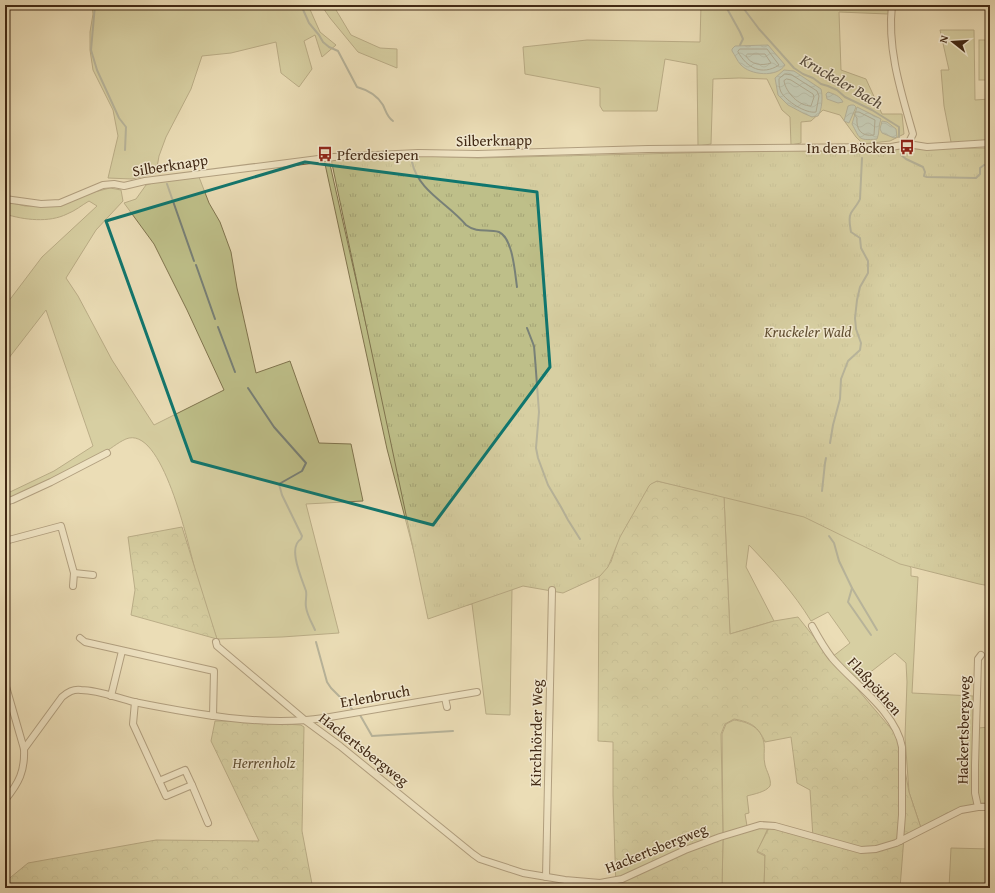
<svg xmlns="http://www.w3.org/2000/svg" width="995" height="893" font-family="'Gentium Book Plus',serif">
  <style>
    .green { fill: #bebf89; stroke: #80744e }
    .forest { fill: url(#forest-crowns); stroke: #80744e }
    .park { fill: url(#park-tufts); stroke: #80744e }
    .water { fill: url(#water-waves); stroke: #788077 }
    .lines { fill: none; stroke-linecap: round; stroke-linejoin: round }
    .shore { stroke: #6e7266; stroke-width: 1 }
    .stream { stroke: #788077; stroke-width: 2 }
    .minor-casing { stroke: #6c563d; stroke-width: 8 }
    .minor { stroke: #f2e9d0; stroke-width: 6 }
    .marked { fill: none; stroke: #0f766e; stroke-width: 3; stroke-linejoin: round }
    .labels { text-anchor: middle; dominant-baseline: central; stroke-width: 3; stroke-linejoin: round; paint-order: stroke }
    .street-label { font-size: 15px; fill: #412914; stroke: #f2e9d0 }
    .poi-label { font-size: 15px; fill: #412914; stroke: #f2e9d0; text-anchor: end }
    .park-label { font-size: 15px; font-style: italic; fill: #604e31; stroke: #f2e9d0 }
    .water-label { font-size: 16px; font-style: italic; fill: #584d3d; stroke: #f2e9d0 }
  </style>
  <defs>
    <pattern id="forest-crowns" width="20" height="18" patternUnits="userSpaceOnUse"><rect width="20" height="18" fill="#bebf89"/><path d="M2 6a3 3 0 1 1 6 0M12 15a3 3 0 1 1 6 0" fill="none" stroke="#a4a475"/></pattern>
    <pattern id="park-tufts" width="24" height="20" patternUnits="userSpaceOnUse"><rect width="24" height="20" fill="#bebf89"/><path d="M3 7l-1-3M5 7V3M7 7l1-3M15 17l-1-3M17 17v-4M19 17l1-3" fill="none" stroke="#a4a475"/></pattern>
    <pattern id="water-waves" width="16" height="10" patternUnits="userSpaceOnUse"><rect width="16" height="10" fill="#9cbab9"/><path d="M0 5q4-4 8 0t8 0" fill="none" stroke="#819795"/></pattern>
  </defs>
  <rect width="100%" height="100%" fill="#ebddb7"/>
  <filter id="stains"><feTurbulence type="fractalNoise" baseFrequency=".005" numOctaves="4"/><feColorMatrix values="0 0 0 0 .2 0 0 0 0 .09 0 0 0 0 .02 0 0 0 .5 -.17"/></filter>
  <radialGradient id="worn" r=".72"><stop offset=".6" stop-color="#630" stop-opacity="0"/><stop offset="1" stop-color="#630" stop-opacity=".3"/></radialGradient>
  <g class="green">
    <polygon points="92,5 308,5 320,32 336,45 322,57 315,35 304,41 312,69 299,87 281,73 276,42 231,53 202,56 191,89 166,137 159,156 156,173 132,179 108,178 118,136 113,110 93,70 90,50 90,32 93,14"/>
    <polygon points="321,5 333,5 351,35 380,48 397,49 397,68 358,52 330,18"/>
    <polygon points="701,5 889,5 888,14 839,12 841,70 866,79 882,114 902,114 904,134 890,141 863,144 856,137 840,115 823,110 811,121 801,122 801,143 791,145 790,117 782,110 767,79 739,78 713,79 711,144 698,146 697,65 665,59 657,111 603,111 600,106 600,88 525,74 523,47 587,40 700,42"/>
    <polygon points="940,30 974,30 975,100 990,99 990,146 952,147 944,106 941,70 949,70"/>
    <rect x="979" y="40" width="11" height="40"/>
    <path d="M329,160L394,448L815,452L911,568V576L918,577L912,693L973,696L974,804L947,813L921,828L909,792L905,737L907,682L906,663L895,653L859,681L832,657L850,643L828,612L811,621C794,593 772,569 749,545L746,567L774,621L730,634L724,496L512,589L510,715L486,714L472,604L430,613L387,449L325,164Z"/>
    <path d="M199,177L209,203L220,222L231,252L237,288L256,373L290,361L319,443L351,444L363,501L306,504L339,633L282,637L217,639C210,619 203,598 197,578C190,552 165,431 129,438C121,440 112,448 105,452C75,468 43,483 13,498L5,500V492H10L54,471L93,446L46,310L5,363V306L42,257L97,206L89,201C82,205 75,211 67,214C49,223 24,220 5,214V201L25,206H39L110,188L121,190L123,201L96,230L66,278L78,296L112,360L154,425L224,390L187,310L154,244L124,203L136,199L146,185L160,181Z"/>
    <path d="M734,720C748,722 761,727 764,743C765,750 763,757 765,765C766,770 772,780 770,786C766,792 754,794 747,796L749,813L745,814L747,826L723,833L722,734L726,724Z"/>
    <polygon points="990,727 990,803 980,803 977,792 978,728"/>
    <polygon points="759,828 768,828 757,852 765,856 764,888 722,888 723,838"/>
    <polygon points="951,848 990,849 990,888 949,888"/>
  </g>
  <g class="forest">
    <path d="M657,481L724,496L730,634L774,621L798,617L825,651L899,738L909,792L921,828L904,837L900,888H764L765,855L757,851L769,828H776L813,838L810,790L797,783L791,737L765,742C758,726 751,722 734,719L725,724L721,734L723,838L722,888H616L613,795V742L598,741L599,577L611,562L618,540L649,484Z"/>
    <polygon points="182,527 217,639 131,615 135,590 128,537"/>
    <polygon points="215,721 233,721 301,725 304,727 302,831 312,884 342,888 5,888 5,882 28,863 156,840 259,841 211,741"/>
  </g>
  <polygon class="park" points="990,148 990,586 979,584 900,564 804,517 657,481 651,484 649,486 620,537 608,567 600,576 563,593 523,586 428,619 331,159 423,156 478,158 806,150"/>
  <g class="water">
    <path d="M768,45L785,65C777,78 750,75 741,65C737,61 735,55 732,51V49L735,46Z"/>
    <path d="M784,70L794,71L821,89C823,96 822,110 818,116L812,117L803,113L788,105L778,95L775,78Z"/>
    <path d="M828,92C834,94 840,96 843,102L838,103L827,99L826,94Z"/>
    <polygon points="851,105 854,105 856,107 849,123 844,121 848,106"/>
    <path d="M857,107L881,119C878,126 880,132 877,139C857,141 860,138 852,124Z"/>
    <polygon points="882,121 887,122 896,129 897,137 894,138 882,133 880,129"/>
  </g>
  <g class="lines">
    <g class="shore">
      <path d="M740,49H767L779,65C762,76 747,68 738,52Z"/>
      <path d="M748,54H765L771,63C762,66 751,65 746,56Z"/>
      <path d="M785,74L792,75L817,91L819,96L816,112C806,114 786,101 781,92C779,88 779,83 779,79Z"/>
      <path d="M787,79L791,80L813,94L814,97L811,106C799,106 786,93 784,81Z"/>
      <path d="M856,112H859L875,120L874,135C861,137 856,129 857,118L854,114Z"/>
    </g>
    <g class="stream">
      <polyline points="95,5 91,50 97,70 119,118 126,127 125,150"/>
      <path d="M301,5L309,23L319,35L323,42L329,47L338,51L357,87C368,90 377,95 383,105C386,111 387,117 393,121"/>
      <polyline points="725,5 740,32 743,39 740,45"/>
      <polyline points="741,5 759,29 794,68 803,74 813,78 821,84 828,86 837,90 845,97 872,110 899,127 899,137"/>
      <polyline points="902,150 901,155 906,159 923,167 925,172 924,176 927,177 976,178 980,174 980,168 984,165 990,165"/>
      <path d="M412,162C418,191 449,204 466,225C478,234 488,228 499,232C513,238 515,274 517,287"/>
      <polyline points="167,184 194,261"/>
      <polyline points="196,265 215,319"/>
      <polyline points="218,327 235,372"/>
      <polyline points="527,328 534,346 535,358 539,412 536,448 538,458 548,485 561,507 568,520 580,539"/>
      <path d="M248,388L274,427L306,463L302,471L279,484L282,495L302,536L301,539C287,547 302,579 306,591C307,596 305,602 306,607C307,615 312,623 315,630"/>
      <path d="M830,443L833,425L840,399L841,379L848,361L860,350L861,343L856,329L855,318L857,300L860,287L868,273V261L861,248L860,238L851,232C850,226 848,218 851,213C854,208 858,204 860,199L862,158"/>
      <polyline points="822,491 825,463 826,458"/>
      <polyline points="829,536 834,543 839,561 852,588 877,630"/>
      <polyline points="852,588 848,602 871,635"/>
      <polyline points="316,642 327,682 331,688 352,709"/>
      <polyline points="360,715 372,736 453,731"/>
    </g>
    <g class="minor-casing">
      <g id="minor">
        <path d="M892,5C887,49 901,92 913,134L908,144"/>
        <polyline points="5,199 41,204 60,203 103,185 114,184 124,186 145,181 334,157 418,153 478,154 648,149 891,147 908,144 927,147 990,143"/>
        <polyline points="5,502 12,500 51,482 107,453"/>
        <polyline points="5,541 61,526 74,573 73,586"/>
        <polyline points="74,573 93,575"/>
        <path d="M812,626C818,637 824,648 832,658C854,684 896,712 902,747V815L900,841"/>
        <polyline points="80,638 85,642 214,671 213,716"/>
        <polyline points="216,642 217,646 306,721 340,746 473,854 480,859 523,873 565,880 600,883 622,879 685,850 720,837 760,825 775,826 861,850 876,849 896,843 961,810 978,807 990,807"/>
        <path d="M5,683L24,749C25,771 19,783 5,800"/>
        <polyline points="111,696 122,651"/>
        <polyline points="445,698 447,707"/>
        <polyline points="135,702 133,724 166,796 192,785 208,823"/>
        <path d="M24,749L62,697C68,692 73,689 81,690C99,690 117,698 134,702C194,714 264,727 324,718L477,692"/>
        <polyline points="159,781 185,770 192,785"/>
        <polyline points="978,807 975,793 975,765 978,659 981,655"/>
        <polyline points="546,877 552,590"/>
      </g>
    </g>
    <use href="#minor" class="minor"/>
  </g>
  <path d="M0 0H995V893H0ZM305,162L537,192L550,367L433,525L192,461L106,221Z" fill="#ebddb7" fill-opacity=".55" fill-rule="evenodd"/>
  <path class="marked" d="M305,162L537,192L550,367L433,525L192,461L106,221Z"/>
  <defs>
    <g id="bus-bare" transform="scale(1.2)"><path d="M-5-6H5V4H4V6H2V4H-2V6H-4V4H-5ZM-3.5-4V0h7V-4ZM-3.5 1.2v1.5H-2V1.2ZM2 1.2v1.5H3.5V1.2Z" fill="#8f2418" stroke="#f2e9d0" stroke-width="2.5" paint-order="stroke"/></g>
  </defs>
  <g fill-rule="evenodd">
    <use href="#bus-bare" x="907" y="147"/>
    <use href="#bus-bare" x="325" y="154"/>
  </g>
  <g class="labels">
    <g class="street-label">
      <text transform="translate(494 140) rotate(-1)">Silberknapp</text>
      <text transform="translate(170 165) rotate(-9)">Silberknapp</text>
      <text transform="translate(875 686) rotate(48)">Flaßpöthen</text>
      <text transform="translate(375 696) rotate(-10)">Erlenbruch</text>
      <text transform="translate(963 730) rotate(-89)">Hackertsbergweg</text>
      <text transform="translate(536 733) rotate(-89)">Kirchhörder Weg</text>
      <text transform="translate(364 749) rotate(38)">Hackertsbergweg</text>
      <text transform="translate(656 848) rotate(-22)">Hackertsbergweg</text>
    </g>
    <g class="poi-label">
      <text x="895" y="147">In den Böcken</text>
      <text x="337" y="154" text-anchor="start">Pferdesiepen</text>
    </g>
    <g class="park-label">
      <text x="808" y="331">Kruckeler Wald</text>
      <text x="264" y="762">Herrenholz</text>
    </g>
    <g class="water-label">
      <text transform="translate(842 81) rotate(30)">Kruckeler Bach</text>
    </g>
  </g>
  <rect width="995" height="893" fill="none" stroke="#ebddb7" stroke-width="20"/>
  <rect x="6" y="6" width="983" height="881" fill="none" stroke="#412914" stroke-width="2"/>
  <rect x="10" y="10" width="975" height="873" fill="none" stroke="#412914"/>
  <g transform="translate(953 42) rotate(287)" stroke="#f2e9d0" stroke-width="3" paint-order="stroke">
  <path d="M0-3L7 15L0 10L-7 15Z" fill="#412914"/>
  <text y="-6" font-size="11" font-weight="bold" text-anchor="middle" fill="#412914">N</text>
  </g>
  <rect width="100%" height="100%" filter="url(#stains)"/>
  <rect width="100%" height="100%" fill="url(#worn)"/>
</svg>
